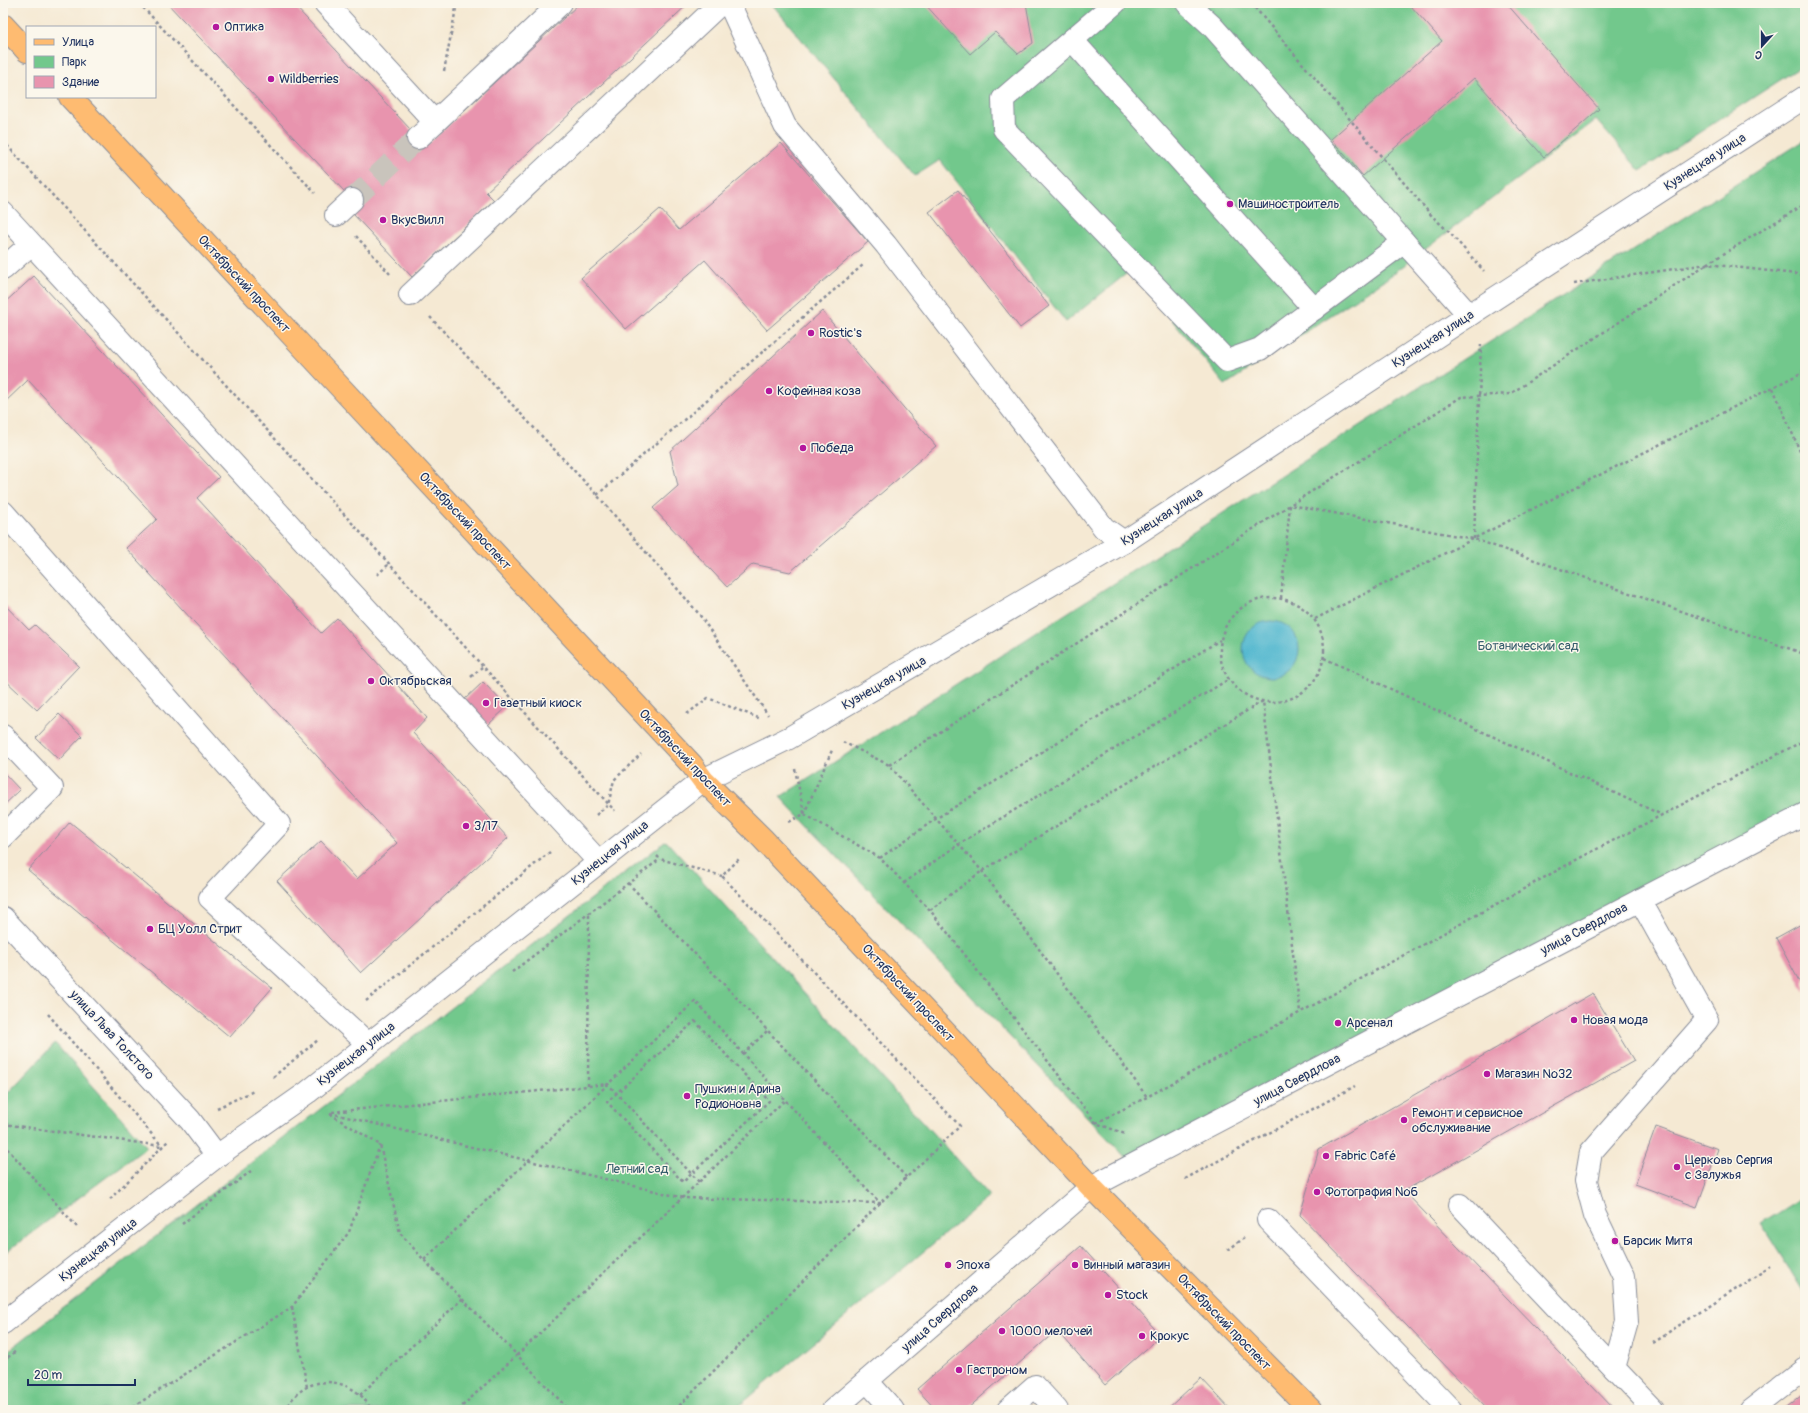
<svg xmlns="http://www.w3.org/2000/svg" width="1808" height="1413" font-family="Pangolin,sans-serif">
  <style>
    .green { fill: #72c88c; stroke: #467c75 }
    .water { fill: #51b7cf; stroke: #367396 }
    .building { fill: #e894ae }
    .lines { fill: none; stroke-linecap: round; stroke-linejoin: round }
    .minor-tunnel { stroke: #c9c4bc; stroke-width: 22; stroke-dasharray: 22 11; stroke-linecap: butt }
    .minor-casing { stroke: #888c98; stroke-width: 24 }
    .major-casing { stroke: #888c98; stroke-width: 24 }
    .path { stroke: #888c98; stroke-width: 2.5; stroke-dasharray: 3 3; stroke-linecap: butt }
    .minor { stroke: #fff; stroke-width: 22 }
    .major { stroke: #febb71; stroke-width: 22 }
    .poi-dot { fill: #b5179e; stroke: #fbf7ec; stroke-width: 1.5 }
    .labels { text-anchor: middle; dominant-baseline: central; stroke-width: 3; stroke-linejoin: round; paint-order: stroke }
    .poi-label { font-size: 13px; fill: #1b2f5e; stroke: #fbf7ec; text-anchor: start }
    .street-label { font-size: 13px; fill: #1b2f5e; stroke: #fbf7ec }
    .park-label { font-size: 13px; fill: #355d6c; stroke: #fbf7ec }
  </style>
  <rect width="100%" height="100%" fill="#fbf7ec"/>
  <filter id="ink" filterUnits="userSpaceOnUse"><feTurbulence type="fractalNoise" baseFrequency=".025" numOctaves="2"/><feDisplacementMap in="SourceGraphic" scale="8" xChannelSelector="R" yChannelSelector="G"/><feConvolveMatrix kernelMatrix="1 2 1 2 8 2 1 2 1" color-interpolation-filters="sRGB"/></filter>
  <filter id="wash" filterUnits="userSpaceOnUse"><feTurbulence type="fractalNoise" baseFrequency=".012" numOctaves="4" result="noise"/><feDisplacementMap in="SourceGraphic" scale="16" xChannelSelector="R" yChannelSelector="G"/><feGaussianBlur stdDeviation="0.9" result="paint"/><feColorMatrix in="noise" values="0 0 0 0 0 0 0 0 0 0 0 0 0 0 0 0 0 1.4 0 .05"/><feComposite in="paint" operator="in"/></filter>
  <g filter="url(#wash)">
    <rect width="100%" height="100%" fill="#f5e9d3"/>
    <g class="green">
      <polygon points="771,3 1805,3 1805,64 1640,171 1596,120 1386,279 1225,385 1131,270 1066,322 940,160 915,176"/>
      <polygon points="1805,140 1805,812 1136,1168 780,797"/>
      <polygon points="666,841 990,1196 734,1410 3,1410 3,1355"/>
      <polygon points="55,1043 147,1147 6,1252 3,1258 3,1123 8,1119 3,1112 3,1098"/>
      <polygon points="1805,1196 1805,1294 1761,1224"/>
    </g>
    <circle class="water" cx="1271" cy="649" r="28"/>
    <g id="blocks">
      <g class="building">
        <polygon points="167,3 292,3 426,146 580,3 689,3 486,192 494,200 412,277 353,214 360,208"/>
        <polygon points="924,3 1026,3 1033,43 1018,54 995,32 970,54"/>
        <polygon points="1413,3 1506,3 1599,109 1544,157 1474,78 1363,176 1331,139 1442,41 1410,5"/>
        <polygon points="781,143 868,242 767,330 705,260 626,329 581,278 660,209 679,230"/>
        <polygon points="958,190 1049,306 1020,328 929,212"/>
        <polygon points="34,276 219,477 197,498 321,633 337,618 427,718 413,733 508,838 361,973 277,881 321,841 357,879 397,843 126,548 157,519 28,380 3,404 3,304"/>
        <polygon points="822,311 936,446 790,572 753,564 727,587 653,508 678,486 670,451"/>
        <polygon points="3,603 29,630 35,625 79,666 37,710 3,678"/>
        <polygon points="483,682 507,707 488,725 464,700"/>
        <polygon points="59,714 82,736 59,760 36,738"/>
        <polygon points="3,772 20,790 3,806"/>
        <polygon points="70,822 272,988 230,1037 28,870"/>
        <polygon points="1805,922 1805,992 1776,938"/>
        <polygon points="1593,993 1634,1061 1404,1191 1615,1410 1488,1410 1300,1215 1319,1149"/>
        <polygon points="1656,1127 1718,1149 1697,1207 1635,1184"/>
        <polygon points="1081,1246 1161,1336 1105,1385 1057,1330 966,1410 936,1410 917,1389"/>
        <polygon points="1201,1378 1231,1410 1166,1410 1178,1399"/>
        <polygon points="1805,1393 1805,1410 1782,1410"/>
      </g>
    </g>
  </g>
  <g filter="url(#ink)">
    <use href="#blocks" fill-opacity="0" stroke="#888c98" stroke-width="1"/>
    <g class="lines">
      <polyline class="minor-tunnel" points="352,200 418,138"/>
      <g class="minor-casing">
        <g id="minor">
          <polyline points="325,3 435,122 561,3"/>
          <polyline points="729,3 785,126 886,245 1104,528 1124,542"/>
          <polyline points="1115,3 1003,99 1004,129 1227,361 1260,349 1404,242"/>
          <polyline points="1187,3 1212,26 1469,315"/>
          <polyline points="1072,40 1314,309"/>
          <polyline points="418,138 435,122"/>
          <polyline points="3,213 599,862"/>
          <polyline points="336,215 352,200"/>
          <polyline points="3,269 31,244"/>
          <polyline points="410,295 721,3"/>
          <polyline points="3,512 279,824 210,898 368,1044"/>
          <polyline points="3,736 52,788 3,837"/>
          <polyline points="1640,900 1707,1020 1591,1152 1586,1181 1595,1215 1624,1276 1627,1322 1614,1368 1654,1410"/>
          <polyline points="3,918 190,1120 217,1156"/>
          <polyline points="1460,1205 1614,1368"/>
          <polyline points="1268,1220 1451,1410"/>
          <polyline points="3,1323 217,1156 308,1092 703,780 789,738 1124,542 1457,323 1805,97"/>
          <polyline points="867,1381 893,1410"/>
          <polyline points="833,1410 1091,1187 1805,814"/>
          <polyline points="1008,1410 1035,1386 1057,1410"/>
          <polyline points="1751,1410 1805,1368"/>
        </g>
      </g>
      <g class="major-casing">
        <g id="major">
          <polyline points="3,25 27,51"/>
          <polyline points="70,97 692,765 703,780 762,838 1091,1187 1311,1410"/>
        </g>
      </g>
      <g class="path">
        <polyline points="139,3 315,193"/>
        <polyline points="1251,3 1432,216 1449,232 1484,271"/>
        <polyline points="444,71 457,3"/>
        <polyline points="3,141 615,811"/>
        <polyline points="356,236 390,274"/>
        <polyline points="1574,284 1707,264 1805,275"/>
        <polyline points="430,317 597,495 699,614 768,715"/>
        <polyline points="1773,388 1805,463"/>
        <polyline points="597,495 863,265"/>
        <polyline points="1474,539 1481,343"/>
        <polyline points="377,575 389,564"/>
        <polyline points="1281,598 1290,505 1474,539 1805,654"/>
        <circle cx="1272" cy="650" r="52"/>
        <polyline points="1315,619 1805,371"/>
        <polyline points="1324,658 1662,815"/>
        <polyline points="471,677 482,667"/>
        <polyline points="687,714 708,698 761,719"/>
        <polyline points="843,742 889,765 982,871 1147,1097"/>
        <polyline points="889,765 1290,505 1461,397 1510,394 1707,264 1805,204"/>
        <polyline points="795,769 804,813"/>
        <polyline points="804,814 833,748"/>
        <polyline points="596,815 608,805 614,780 641,754"/>
        <polyline points="789,822 804,814 880,858 930,910 1096,1123 1125,1134"/>
        <polyline points="657,856 660,859 722,876"/>
        <polyline points="880,858 937,818 1220,640"/>
        <polyline points="628,883 907,1178"/>
        <polyline points="904,883 959,844 1229,679"/>
        <polyline points="930,910 982,871 1263,701 1300,1012"/>
        <polyline points="512,972 660,859"/>
        <polyline points="366,1001 550,852"/>
        <polyline points="48,1014 162,1146"/>
        <polygon points="695,1021 769,1101 683,1182 607,1102"/>
        <polyline points="743,1054 767,1031"/>
        <polyline points="273,1077 318,1040"/>
        <polyline points="588,1086 589,914"/>
        <polyline points="217,1108 254,1091"/>
        <polyline points="332,1112 608,1084 699,1182"/>
        <polyline points="330,1113 684,1198 880,1203 785,1100"/>
        <polyline points="330,1114 380,1145 400,1233 424,1260 517,1355 458,1410"/>
        <polyline points="1096,1123 1147,1097 1576,860 1805,740"/>
        <polyline points="3,1124 161,1146"/>
        <polyline points="3,1144 78,1228"/>
        <polyline points="1185,1179 1355,1086"/>
        <polyline points="110,1199 169,1140"/>
        <polyline points="182,1224 251,1171"/>
        <polyline points="1228,1250 1244,1238"/>
        <polyline points="424,1260 695,1001 785,1100 517,1355 569,1410"/>
        <polyline points="292,1307 307,1387"/>
        <polyline points="1653,1342 1771,1267"/>
        <polyline points="3,1361 16,1351"/>
        <polyline points="360,1395 462,1299"/>
        <polyline points="128,1410 292,1307 349,1232 380,1145"/>
        <path d="M285,1410C290,1401 297,1392 307,1387C329,1375 361,1386 371,1410"/>
        <polyline points="675,1410 880,1203 960,1126 722,876 740,858"/>
      </g>
      <use href="#minor" class="minor"/>
      <use href="#major" class="major"/>
    </g>
  </g>
  <g class="poi-dot">
    <circle cx="216" cy="27" r="4"/>
    <circle cx="271" cy="79" r="4"/>
    <circle cx="1230" cy="204" r="4"/>
    <circle cx="383" cy="220" r="4"/>
    <circle cx="811" cy="333" r="4"/>
    <circle cx="769" cy="391" r="4"/>
    <circle cx="803" cy="448" r="4"/>
    <circle cx="371" cy="681" r="4"/>
    <circle cx="486" cy="703" r="4"/>
    <circle cx="466" cy="826" r="4"/>
    <circle cx="150" cy="929" r="4"/>
    <circle cx="1574" cy="1020" r="4"/>
    <circle cx="1338" cy="1023" r="4"/>
    <circle cx="1487" cy="1074" r="4"/>
    <circle cx="687" cy="1096" r="4"/>
    <circle cx="1404" cy="1120" r="4"/>
    <circle cx="1326" cy="1156" r="4"/>
    <circle cx="1677" cy="1167" r="4"/>
    <circle cx="1317" cy="1192" r="4"/>
    <circle cx="1615" cy="1241" r="4"/>
    <circle cx="948" cy="1265" r="4"/>
    <circle cx="1075" cy="1265" r="4"/>
    <circle cx="1108" cy="1295" r="4"/>
    <circle cx="1002" cy="1331" r="4"/>
    <circle cx="1142" cy="1336" r="4"/>
    <circle cx="959" cy="1370" r="4"/>
  </g>
  <g class="labels">
    <g class="poi-label">
      <text x="224" y="27">Оптика</text>
      <text x="279" y="79">Wildberries</text>
      <text x="1238" y="204">Машиностроитель</text>
      <text x="391" y="220">ВкусВилл</text>
      <text x="819" y="333">Rostic's</text>
      <text x="777" y="391">Кофейная коза</text>
      <text x="811" y="448">Победа</text>
      <text x="379" y="681">Октябрьская</text>
      <text x="494" y="703">Газетный киоск</text>
      <text x="474" y="826">3/17</text>
      <text x="158" y="929">БЦ Уолл Стрит</text>
      <text x="1582" y="1020">Новая мода</text>
      <text x="1346" y="1023">Арсенал</text>
      <text x="1495" y="1074">Магазин №32</text>
      <text x="695" y="1089">Пушкин и Арина<tspan x="695" dy="15">Родионовна</tspan></text>
      <text x="1412" y="1113">Ремонт и сервисное<tspan x="1412" dy="15">обслуживание</tspan></text>
      <text x="1334" y="1156">Fabric Café</text>
      <text x="1685" y="1160">Церковь Сергия<tspan x="1685" dy="15">с Залужья</tspan></text>
      <text x="1325" y="1192">Фотография №6</text>
      <text x="1623" y="1241">Барсик Митя</text>
      <text x="956" y="1265">Эпоха</text>
      <text x="1083" y="1265">Винный магазин</text>
      <text x="1116" y="1295">Stock</text>
      <text x="1010" y="1331">1000 мелочей</text>
      <text x="1150" y="1336">Крокус</text>
      <text x="967" y="1370">Гастроном</text>
    </g>
    <g class="street-label">
      <text transform="translate(1705 162) rotate(-33)">Кузнецкая улица</text>
      <text transform="translate(244 284) rotate(47)">Октябрьский проспект</text>
      <text transform="translate(1433 339) rotate(-33)">Кузнецкая улица</text>
      <text transform="translate(1162 517) rotate(-33)">Кузнецкая улица</text>
      <text transform="translate(465 521) rotate(47)">Октябрьский проспект</text>
      <text transform="translate(884 683) rotate(-30)">Кузнецкая улица</text>
      <text transform="translate(685 758) rotate(47)">Октябрьский проспект</text>
      <text transform="translate(610 853) rotate(-39)">Кузнецкая улица</text>
      <text transform="translate(1584 929) rotate(-28)">улица Свердлова</text>
      <text transform="translate(908 993) rotate(47)">Октябрьский проспект</text>
      <text transform="translate(112 1035) rotate(47)">улица Льва Толстого</text>
      <text transform="translate(356 1054) rotate(-38)">Кузнецкая улица</text>
      <text transform="translate(1297 1080) rotate(-28)">улица Свердлова</text>
      <text transform="translate(98 1250) rotate(-38)">Кузнецкая улица</text>
      <text transform="translate(940 1318) rotate(-41)">улица Свердлова</text>
      <text transform="translate(1224 1322) rotate(46)">Октябрьский проспект</text>
    </g>
    <g class="park-label">
      <text x="1528" y="646">Ботанический сад</text>
      <text x="637" y="1169">Летний сад</text>
    </g>
  </g>
  <rect width="1808" height="1413" fill="none" stroke="#fbf7ec" stroke-width="16"/>
  <rect x="26" y="26" width="130" height="72" fill="#fbf7ec" stroke="#a1a7b3"/>
  <rect x="34" y="39" width="20" height="6" fill="#febb71" stroke="#a1a7b3"/>
  <text x="62" y="46" font-size="12" fill="#1b2f5e">Улица</text>
  <rect x="34" y="56" width="20" height="12" fill="#72c88c" stroke="#a1a7b3"/>
  <text x="62" y="66" font-size="12" fill="#1b2f5e">Парк</text>
  <rect x="34" y="76" width="20" height="12" fill="#e894ae" stroke="#a1a7b3"/>
  <text x="62" y="86" font-size="12" fill="#1b2f5e">Здание</text>
  <g transform="translate(1762 46) rotate(201)" stroke="#fbf7ec" stroke-width="3" paint-order="stroke">
  <path d="M0-3L7 15L0 10L-7 15Z" fill="#1b2f5e"/>
  <text y="-6" font-size="11" font-weight="bold" text-anchor="middle" fill="#1b2f5e">С</text>
  </g>
  <path d="M28 1379v6h107v-6" fill="none" stroke="#1b2f5e" stroke-width="2"/>
  <text x="34" y="1379" font-size="12" fill="#1b2f5e" stroke="#fbf7ec" stroke-width="3" paint-order="stroke">20 m</text>
</svg>
